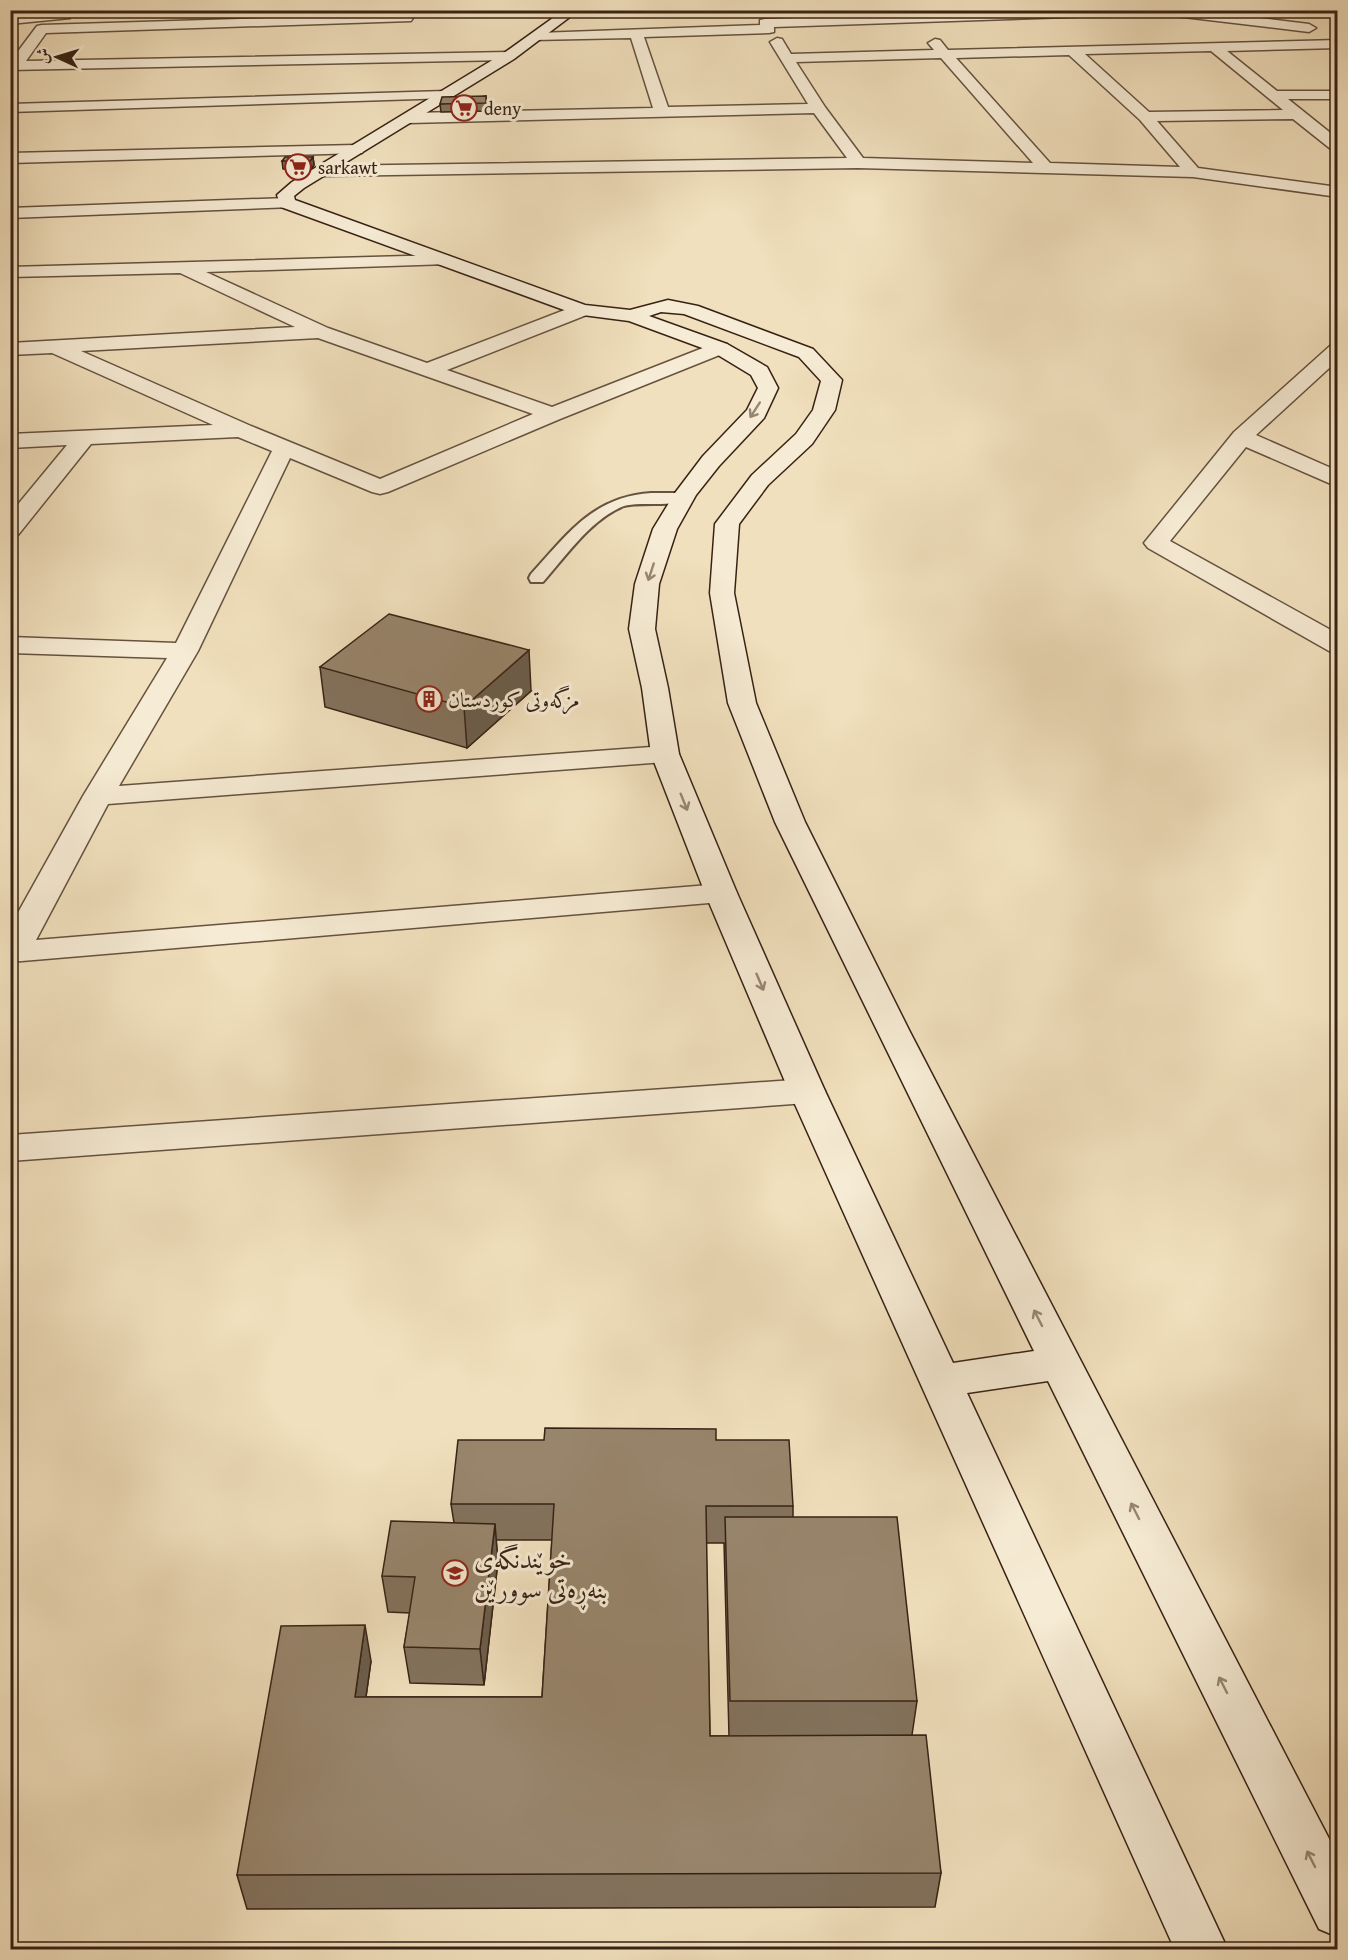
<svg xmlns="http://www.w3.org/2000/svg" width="1348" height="1960" font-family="'Gentium Book Plus',Amiri,serif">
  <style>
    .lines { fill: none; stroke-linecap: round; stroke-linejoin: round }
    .lane-casing { stroke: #66523f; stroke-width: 4 }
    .street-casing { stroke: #66523f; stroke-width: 3 }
    .secondary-casing { stroke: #382215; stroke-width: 3 }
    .lane { fill: #f6ebd4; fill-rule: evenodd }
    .street { fill: #f6ebd4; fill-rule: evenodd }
    .secondary { fill: #f6ebd4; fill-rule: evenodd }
    .wall { fill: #83725d; stroke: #382215; stroke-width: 1.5; fill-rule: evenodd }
    .shaded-wall { fill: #6a5d4c; stroke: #382215; stroke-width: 1.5 }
    .building { fill: #98856c; stroke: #382215; stroke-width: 1.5 }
    .oneway { stroke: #978674 }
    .labels { text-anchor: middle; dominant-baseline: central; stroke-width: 6; stroke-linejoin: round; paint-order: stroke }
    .far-poi-label { font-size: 18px; fill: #382215; stroke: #f6ebd4; text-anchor: start }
    .poi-label { font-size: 21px; fill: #382215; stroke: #f6ebd4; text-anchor: start }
    .near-poi-label { font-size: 26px; fill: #382215; stroke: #f6ebd4; text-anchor: start }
  </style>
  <rect width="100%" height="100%" fill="#f1e0bd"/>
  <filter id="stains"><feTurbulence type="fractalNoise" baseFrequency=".00333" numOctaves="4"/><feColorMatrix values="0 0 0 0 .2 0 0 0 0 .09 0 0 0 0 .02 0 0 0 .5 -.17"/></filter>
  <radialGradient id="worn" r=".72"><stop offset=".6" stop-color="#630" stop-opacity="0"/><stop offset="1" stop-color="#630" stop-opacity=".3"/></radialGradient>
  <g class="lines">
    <g class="lane-casing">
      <path id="lane" d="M651,493H684L692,498C684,508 640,501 624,506C591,519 566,556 543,582H531L529,578L531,574C568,534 592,497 651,493Z"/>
    </g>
    <g class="street-casing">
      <g id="street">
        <path d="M1046,10H1192L1309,24L1316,28L1309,32L1158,14L774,27V32L769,33L644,37L668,107L808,104L770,42L777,38L782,39L791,54L934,50L928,43L935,39L940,40L948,50L1338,40V48L1227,51L1277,91H1338V99H1288L1338,139V152L1332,150L1293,119L1157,121L1198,168L1338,187V197L1193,177L858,168L324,176L316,171L324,166L847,158L814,113L409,123L401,118L409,113L653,108L631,38L533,40L531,37L533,34L538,33L760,25V20L765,19ZM1211,51L1283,110L1149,112L1085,54ZM1069,55L1140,120L1180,167L1050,163L956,58ZM941,58L1033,163L863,158L825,107L796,62Z"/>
        <polygon points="65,11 70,12 71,15 70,18 10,24 10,16"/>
        <polygon points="406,14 411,15 413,18 411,21 46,33 26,61 509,52 516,56 509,60 10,70 10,62 37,26 42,25"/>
        <polygon points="445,91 452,95 450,98 10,112 10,104"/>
        <polygon points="356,145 364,150 362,153 10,163 10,153"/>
        <polygon points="287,198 293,199 295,203 293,207 10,218 10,208"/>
        <path d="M443,255L449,256L452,260L449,264L206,272L328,328L427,363L575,306H589L592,310L589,314L447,370L552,407L713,344H727L730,348L727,352L560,419L388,492L380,494L372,492L290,458L198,651L119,786L665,746L675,748L679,754L675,760L665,762L108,804L36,940L721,884L732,886L737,893L732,900L721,902L10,962V927L83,796L167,658L10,653V637L176,643L272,451L238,437L91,444L18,535L10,537V514L67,445L10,448V434L213,425L52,353L10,355V343L295,327L180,273L10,277V267ZM318,338L533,414L380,479L251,426L81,351Z"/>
        <polygon points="1338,343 1338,360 1256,435 1338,471 1338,487 1246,447 1170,541 1338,634 1338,653 1329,651 1148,548 1144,543 1234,432 1331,345"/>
        <polygon points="807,1079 819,1083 825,1091 819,1099 807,1103 10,1161 10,1135"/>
      </g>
    </g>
    <g class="secondary-casing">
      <path id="secondary" d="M564,10H579L514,59L304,188L294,196L295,200L585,305L630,310L668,300L698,306L813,349L842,380L835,410L812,444L768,485L739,524L734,593L756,703L805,822L910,1032L1338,1856V1937L1319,1929L1048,1381L967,1393L1228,1950H1175L789,1091L705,893L651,754L642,688L629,629L635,584L653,529L675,493L703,456L747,410L758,388L751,375L713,352L629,321L575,314L281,207L277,195L292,182L504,53ZM661,312L684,314L799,357L821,381L813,410L796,434L752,475L715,524L710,593L728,703L775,822L1034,1351L953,1363L825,1091L737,893L679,754L668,688L655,629L659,584L677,529L696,495L719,466L764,418L778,388L767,367L727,344L649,316Z"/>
    </g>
    <use href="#lane" class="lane"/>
    <use href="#street" class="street"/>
    <use href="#secondary" class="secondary"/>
  </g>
  <g class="wall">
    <polygon points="486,96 486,111 441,112 440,104"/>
    <polygon points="313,157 314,165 311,169 283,169 282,161"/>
    <polygon points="320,667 531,691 467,748 325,707"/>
    <path d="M716,1440L793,1506V1517L917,1701L912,1735L941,1873L935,1907L247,1909L237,1875L371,1661L366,1697H542L552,1540H496L498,1561L484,1685L410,1683L404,1647L410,1613L388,1612L382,1576L454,1523L451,1504ZM706,1543H724L729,1736H710Z"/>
  </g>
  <g class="shaded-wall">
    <polygon points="313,157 314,165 311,169 310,161"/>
    <polygon points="529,650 531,691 467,748 464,707"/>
    <polygon points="495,1524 498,1561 484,1685 480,1649"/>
    <polygon points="365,1625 371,1661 361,1732 355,1697"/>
  </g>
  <g class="building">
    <polygon points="486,96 486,103 440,104 442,97"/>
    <polygon points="285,157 313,157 310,161 282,161"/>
    <polygon points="389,614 529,650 464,707 320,667"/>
    <polygon points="545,1428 716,1429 716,1440 789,1440 793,1506 706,1506 710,1736 926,1735 941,1873 237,1875 281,1626 365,1625 355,1697 542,1697 554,1504 451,1504 458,1440 544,1440"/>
    <polygon points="725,1517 897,1517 917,1701 730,1701"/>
    <polygon points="391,1521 495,1524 480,1649 404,1647 415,1577 382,1576"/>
  </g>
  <defs><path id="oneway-shaft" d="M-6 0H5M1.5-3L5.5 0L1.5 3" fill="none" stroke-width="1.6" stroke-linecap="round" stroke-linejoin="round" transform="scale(1.5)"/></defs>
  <g class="oneway">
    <use href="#oneway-shaft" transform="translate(755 410) rotate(123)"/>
    <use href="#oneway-shaft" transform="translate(651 572) rotate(108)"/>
    <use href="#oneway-shaft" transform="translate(684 802) rotate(68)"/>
    <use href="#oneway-shaft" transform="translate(760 982) rotate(67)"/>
    <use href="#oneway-shaft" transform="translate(1038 1318) rotate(-117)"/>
    <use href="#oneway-shaft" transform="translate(1135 1511) rotate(-117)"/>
    <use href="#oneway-shaft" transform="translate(1223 1685) rotate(-117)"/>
    <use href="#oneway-shaft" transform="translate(1311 1859) rotate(-117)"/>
  </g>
  <defs>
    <g id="supermarket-ring" transform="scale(1.35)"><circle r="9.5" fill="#f6ebd4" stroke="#8f2418" stroke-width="1.5"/><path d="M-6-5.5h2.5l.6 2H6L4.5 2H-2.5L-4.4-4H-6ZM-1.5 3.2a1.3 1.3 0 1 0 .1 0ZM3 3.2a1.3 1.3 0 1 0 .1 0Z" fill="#8f2418"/></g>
    <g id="building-ring" transform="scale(1.35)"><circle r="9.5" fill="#f6ebd4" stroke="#8f2418" stroke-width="1.5"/><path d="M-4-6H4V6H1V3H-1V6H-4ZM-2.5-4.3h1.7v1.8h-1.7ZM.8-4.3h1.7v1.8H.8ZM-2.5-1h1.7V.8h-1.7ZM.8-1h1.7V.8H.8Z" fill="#8f2418"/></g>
    <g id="school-ring" transform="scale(1.35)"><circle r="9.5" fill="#f6ebd4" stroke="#8f2418" stroke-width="1.5"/><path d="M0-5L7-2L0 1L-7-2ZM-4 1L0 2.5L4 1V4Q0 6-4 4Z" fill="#8f2418"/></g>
  </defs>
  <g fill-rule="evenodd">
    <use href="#supermarket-ring" x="464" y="108"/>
    <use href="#supermarket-ring" x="298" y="167"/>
    <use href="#building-ring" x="429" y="699"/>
    <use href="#school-ring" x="455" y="1573"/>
  </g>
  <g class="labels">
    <g class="far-poi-label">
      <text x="484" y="108">deny</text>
      <text x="318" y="167">sarkawt</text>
    </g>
    <g class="poi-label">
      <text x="448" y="699">مزگەوتی کوردستان</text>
    </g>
    <g class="near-poi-label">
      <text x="474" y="1558">خوێندنگەی<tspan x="474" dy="30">بنەڕەتی سوورێن</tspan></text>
    </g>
  </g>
  <rect width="1348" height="1960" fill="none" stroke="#f1e0bd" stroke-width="36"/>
  <rect x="12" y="12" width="1324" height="1936" fill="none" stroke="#382215" stroke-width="3"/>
  <rect x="18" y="18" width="1312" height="1924" fill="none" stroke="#382215" stroke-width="1.5"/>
  <g transform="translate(57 57) rotate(274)" stroke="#f6ebd4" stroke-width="4.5" paint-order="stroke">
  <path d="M0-4.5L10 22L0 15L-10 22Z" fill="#382215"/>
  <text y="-9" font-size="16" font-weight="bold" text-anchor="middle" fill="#382215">ش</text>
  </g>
  <rect width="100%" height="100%" filter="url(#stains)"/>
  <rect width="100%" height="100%" fill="url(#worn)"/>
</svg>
